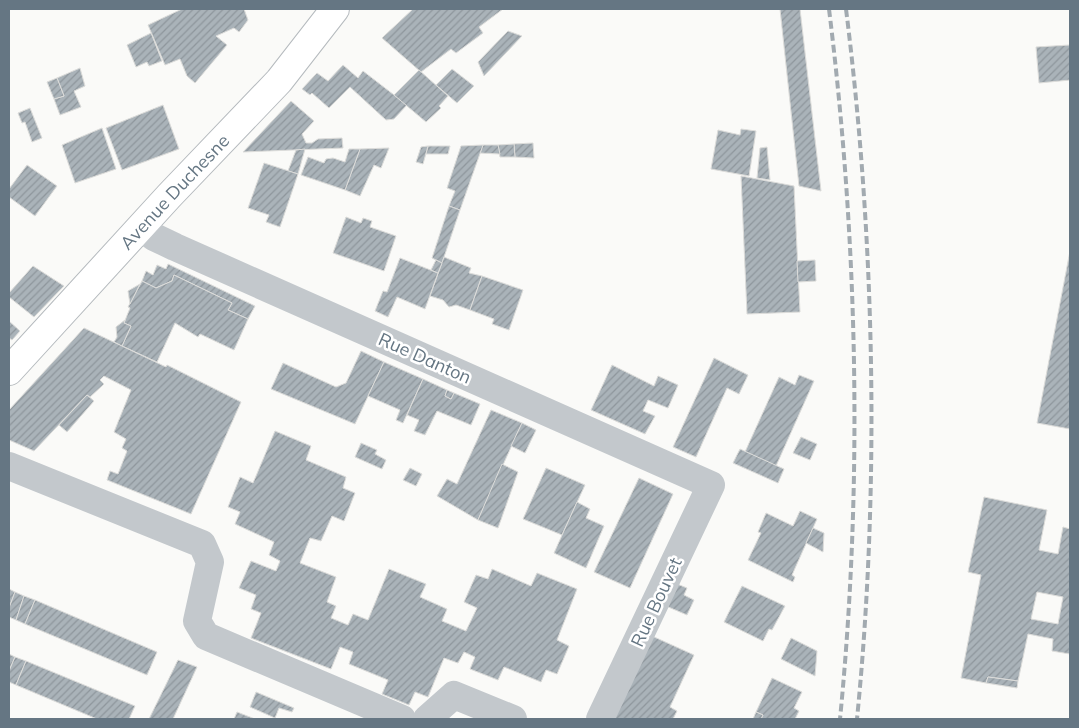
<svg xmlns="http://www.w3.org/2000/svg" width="1079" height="728" font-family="Mulish,sans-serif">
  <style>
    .building { fill: url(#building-hatch); stroke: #dcdcda; fill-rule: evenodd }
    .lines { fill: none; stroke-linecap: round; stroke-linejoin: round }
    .major-casing { stroke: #b5babe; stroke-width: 30 }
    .minor { stroke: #c3c8cc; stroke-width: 28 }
    .major { stroke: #fff; stroke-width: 28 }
    .rail { stroke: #a2aab0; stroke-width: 4; stroke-dasharray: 8 4; stroke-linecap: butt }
    .labels { text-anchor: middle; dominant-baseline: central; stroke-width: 5; stroke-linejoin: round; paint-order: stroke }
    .street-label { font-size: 18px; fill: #657683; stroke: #fff }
  </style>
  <defs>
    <pattern id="building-hatch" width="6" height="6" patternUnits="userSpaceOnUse" patternTransform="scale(1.25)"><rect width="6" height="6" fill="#aab3b9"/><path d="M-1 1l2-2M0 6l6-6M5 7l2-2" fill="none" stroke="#8e969c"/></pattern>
  </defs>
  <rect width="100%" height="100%" fill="#fafaf8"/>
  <g class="building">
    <polygon points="182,9 244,9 248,20 239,32 234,28 216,36 227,45 195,83 187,76 180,59 165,65 148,25"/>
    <polygon points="413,9 503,9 479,27 483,33 456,53 451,49 421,72 382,38"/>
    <polygon points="780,9 800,9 821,191 799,186"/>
    <polygon points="508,31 522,36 484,76 478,62"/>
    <polygon points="151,33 162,61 149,66 147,62 136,67 127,45"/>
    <polygon points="1070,45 1070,80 1039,83 1036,47"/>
    <polygon points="343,65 358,78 363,71 407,105 394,119 386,120 350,87 329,108 312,93 310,95 302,89 317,73 328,81"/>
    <polygon points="80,68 85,86 74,91 81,107 60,115 54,99 64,96 57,78"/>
    <polygon points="452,69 474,86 457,103 436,85"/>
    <polygon points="419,70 448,96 439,106 441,108 426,122 394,95"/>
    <polygon points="57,78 64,96 54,99 47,82"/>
    <polygon points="291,101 314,121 302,134 306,143 312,143 318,139 342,138 343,148 243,152"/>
    <polygon points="163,105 179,149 122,170 106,128"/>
    <polygon points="30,108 42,138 32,142 25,122 22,123 18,113"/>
    <polygon points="102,128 116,169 75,183 62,145"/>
    <polygon points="741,129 756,131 749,176 711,169 718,130 740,135"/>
    <polygon points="533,143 534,158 515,157 514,144"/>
    <polygon points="514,144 515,157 500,157 498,145"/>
    <polygon points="483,145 498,145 500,154 480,153"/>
    <polygon points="483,145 460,210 449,206 455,191 447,188 461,146"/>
    <polygon points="428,146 450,146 448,154 426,154"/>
    <polygon points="428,146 423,164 416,162 421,147"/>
    <polygon points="767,147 770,180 757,178 760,148"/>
    <polygon points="389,148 381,168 374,165 360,196 345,190 360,149"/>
    <polygon points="305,149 298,174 288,171 296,150"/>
    <polygon points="349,149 360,149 345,190 301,175 308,157 324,163 326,159 333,158 345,162"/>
    <polygon points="264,163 298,174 280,227 266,222 269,215 248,208"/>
    <polygon points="27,165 57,186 35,216 9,197 9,189"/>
    <polygon points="741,176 794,186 800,312 747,314"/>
    <polygon points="449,206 460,210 442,263 432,258"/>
    <polygon points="346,217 361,223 363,218 372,221 370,227 396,236 384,271 333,253"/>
    <polygon points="1070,251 1070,429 1037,423"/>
    <polygon points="444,257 471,268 469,273 482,276 470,310 456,305 449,307 443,300 430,296"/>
    <polygon points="400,258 438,273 425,309 397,297 388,317 375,311 383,291 387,292"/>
    <polygon points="436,260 442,263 438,273 431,270"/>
    <polygon points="815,260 816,281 798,282 797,261"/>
    <polygon points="168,264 255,306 248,319 228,310 232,303 174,275 172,281 156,288 142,281 146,271 153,275 157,265 166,269"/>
    <polygon points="33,266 64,286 34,317 9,297 9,293"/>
    <polygon points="174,275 232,303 228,310 248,319 234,350 200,334 198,337 175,323 157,362 122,346 131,326 124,323 130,308 128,307 142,281 156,288 172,281"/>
    <polygon points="482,276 523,290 509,330 492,324 494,319 470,310"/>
    <polygon points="140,284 130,304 128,291"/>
    <polygon points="125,320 124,323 131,326 122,346 114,342 117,337 116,327"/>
    <polygon points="9,321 20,331 12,340 9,338"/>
    <polygon points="84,328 166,367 167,365 241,402 191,514 107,480 110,471 118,474 127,451 122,448 126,439 114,432 131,390 104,376 100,380 104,384 90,397 87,395 34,451 9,440 9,410"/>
    <polygon points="361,351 384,362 355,424 271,389 283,363 336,387 346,383"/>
    <polygon points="714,358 748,375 739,394 727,388 696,457 673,447"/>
    <polygon points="384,362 423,379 403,423 396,420 400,410 368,396"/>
    <polygon points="612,365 654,386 658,376 678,385 668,408 648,400 643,411 655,416 645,434 591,410"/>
    <polygon points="799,375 814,381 776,466 745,452 779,377 795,385"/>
    <polygon points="423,379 447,390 445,396 451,399 454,393 480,404 471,425 437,411 425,435 414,431 419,420 407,415"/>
    <polygon points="447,390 454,393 451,399 445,396"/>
    <polygon points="87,395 94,401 67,432 59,425"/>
    <polygon points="491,410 522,423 478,520 437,496 447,479 457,484"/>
    <polygon points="522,423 536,430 525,453 511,446"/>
    <polygon points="275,431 311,446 306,460 346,477 343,488 355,493 344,521 332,516 321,541 310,538 300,563 336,577 327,602 336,606 331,618 348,625 353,614 368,620 389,569 426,584 420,597 447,609 442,621 466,631 477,608 464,602 476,575 488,579 492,569 531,586 537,573 577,589 557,640 569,646 557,674 546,670 541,682 504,667 498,680 470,669 475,657 464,652 458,663 444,658 428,697 415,692 409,705 382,694 388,680 349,664 353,652 340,647 331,669 251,638 261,613 251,609 256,595 239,588 251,561 276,571 280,561 269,555 274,542 235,524 240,512 228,507 240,477 253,483"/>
    <polygon points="801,437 817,444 810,460 793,453"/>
    <polygon points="361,443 377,450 375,454 386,460 382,469 355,457"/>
    <polygon points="740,449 784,469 778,483 733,463"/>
    <polygon points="502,464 518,472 498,528 478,520"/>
    <polygon points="410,468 422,474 416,486 403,480"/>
    <polygon points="546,468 585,485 562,535 523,519"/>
    <polygon points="639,478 673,494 630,588 594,572"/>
    <path d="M984,497L1047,510L1039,550L1058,554L1063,527L1070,529V654L1052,651L1053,639L1028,634L1018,681L988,677L986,683L961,678L981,575L968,572ZM1037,592L1063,597L1058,624L1031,619Z"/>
    <polygon points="577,502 590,509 586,518 604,526 586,568 554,553"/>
    <polygon points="800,511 817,519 792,575 795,577 793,582 748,560 761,533 758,532 766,513 793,526"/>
    <polygon points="813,528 824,533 823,552 806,543"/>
    <polygon points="677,584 687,588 684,595 694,600 687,615 666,606"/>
    <polygon points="742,586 785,606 772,630 769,629 763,641 724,622"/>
    <polygon points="9,589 15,592 9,608"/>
    <polygon points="15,592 24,596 16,620 9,617 9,608"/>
    <polygon points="24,596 35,600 25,624 16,620"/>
    <polygon points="35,600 157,652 147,675 25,624"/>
    <polygon points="652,636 694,655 670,707 677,711 673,719 614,719"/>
    <polygon points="791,638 817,651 815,676 781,659"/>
    <polygon points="9,654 15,657 9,671"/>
    <polygon points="15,657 26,661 16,685 9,682 9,671"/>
    <polygon points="178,660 197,667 173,719 149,719"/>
    <polygon points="26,661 135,706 129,719 97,719 16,685"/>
    <polygon points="988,677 1018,681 1017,688 986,683"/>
    <polygon points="772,678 802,692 794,708 799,711 795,719 761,719 763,715 756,712"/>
    <polygon points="256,692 294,708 292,712 279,708 275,718 250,707"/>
    <polygon points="237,712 255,719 234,719"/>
    <polygon points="756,712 763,715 761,719 753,719"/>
  </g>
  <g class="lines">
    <g class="major-casing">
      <g id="major">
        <path id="s1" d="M9,371L169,196L279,81L335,9"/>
      </g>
    </g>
    <g class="minor">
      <polyline points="142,228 154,237 175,247 711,485 600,719"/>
      <polyline points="9,466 202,544 210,562 197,621 206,636 402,719"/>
      <polyline points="427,719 454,695 513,719"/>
    </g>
    <use href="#major" class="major"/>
    <g class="rail">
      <path d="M829,9C858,242 863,485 840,719"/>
      <path d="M846,9C875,240 880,487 857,719"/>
    </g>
  </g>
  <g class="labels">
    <g class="street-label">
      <text stroke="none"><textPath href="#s1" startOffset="244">Avenue Duchesne</textPath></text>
      <text transform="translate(425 358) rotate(24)">Rue Danton</text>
      <text transform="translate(656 602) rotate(-65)">Rue Bouvet</text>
    </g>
  </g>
  <rect width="1079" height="728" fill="none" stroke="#657683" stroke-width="20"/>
</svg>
